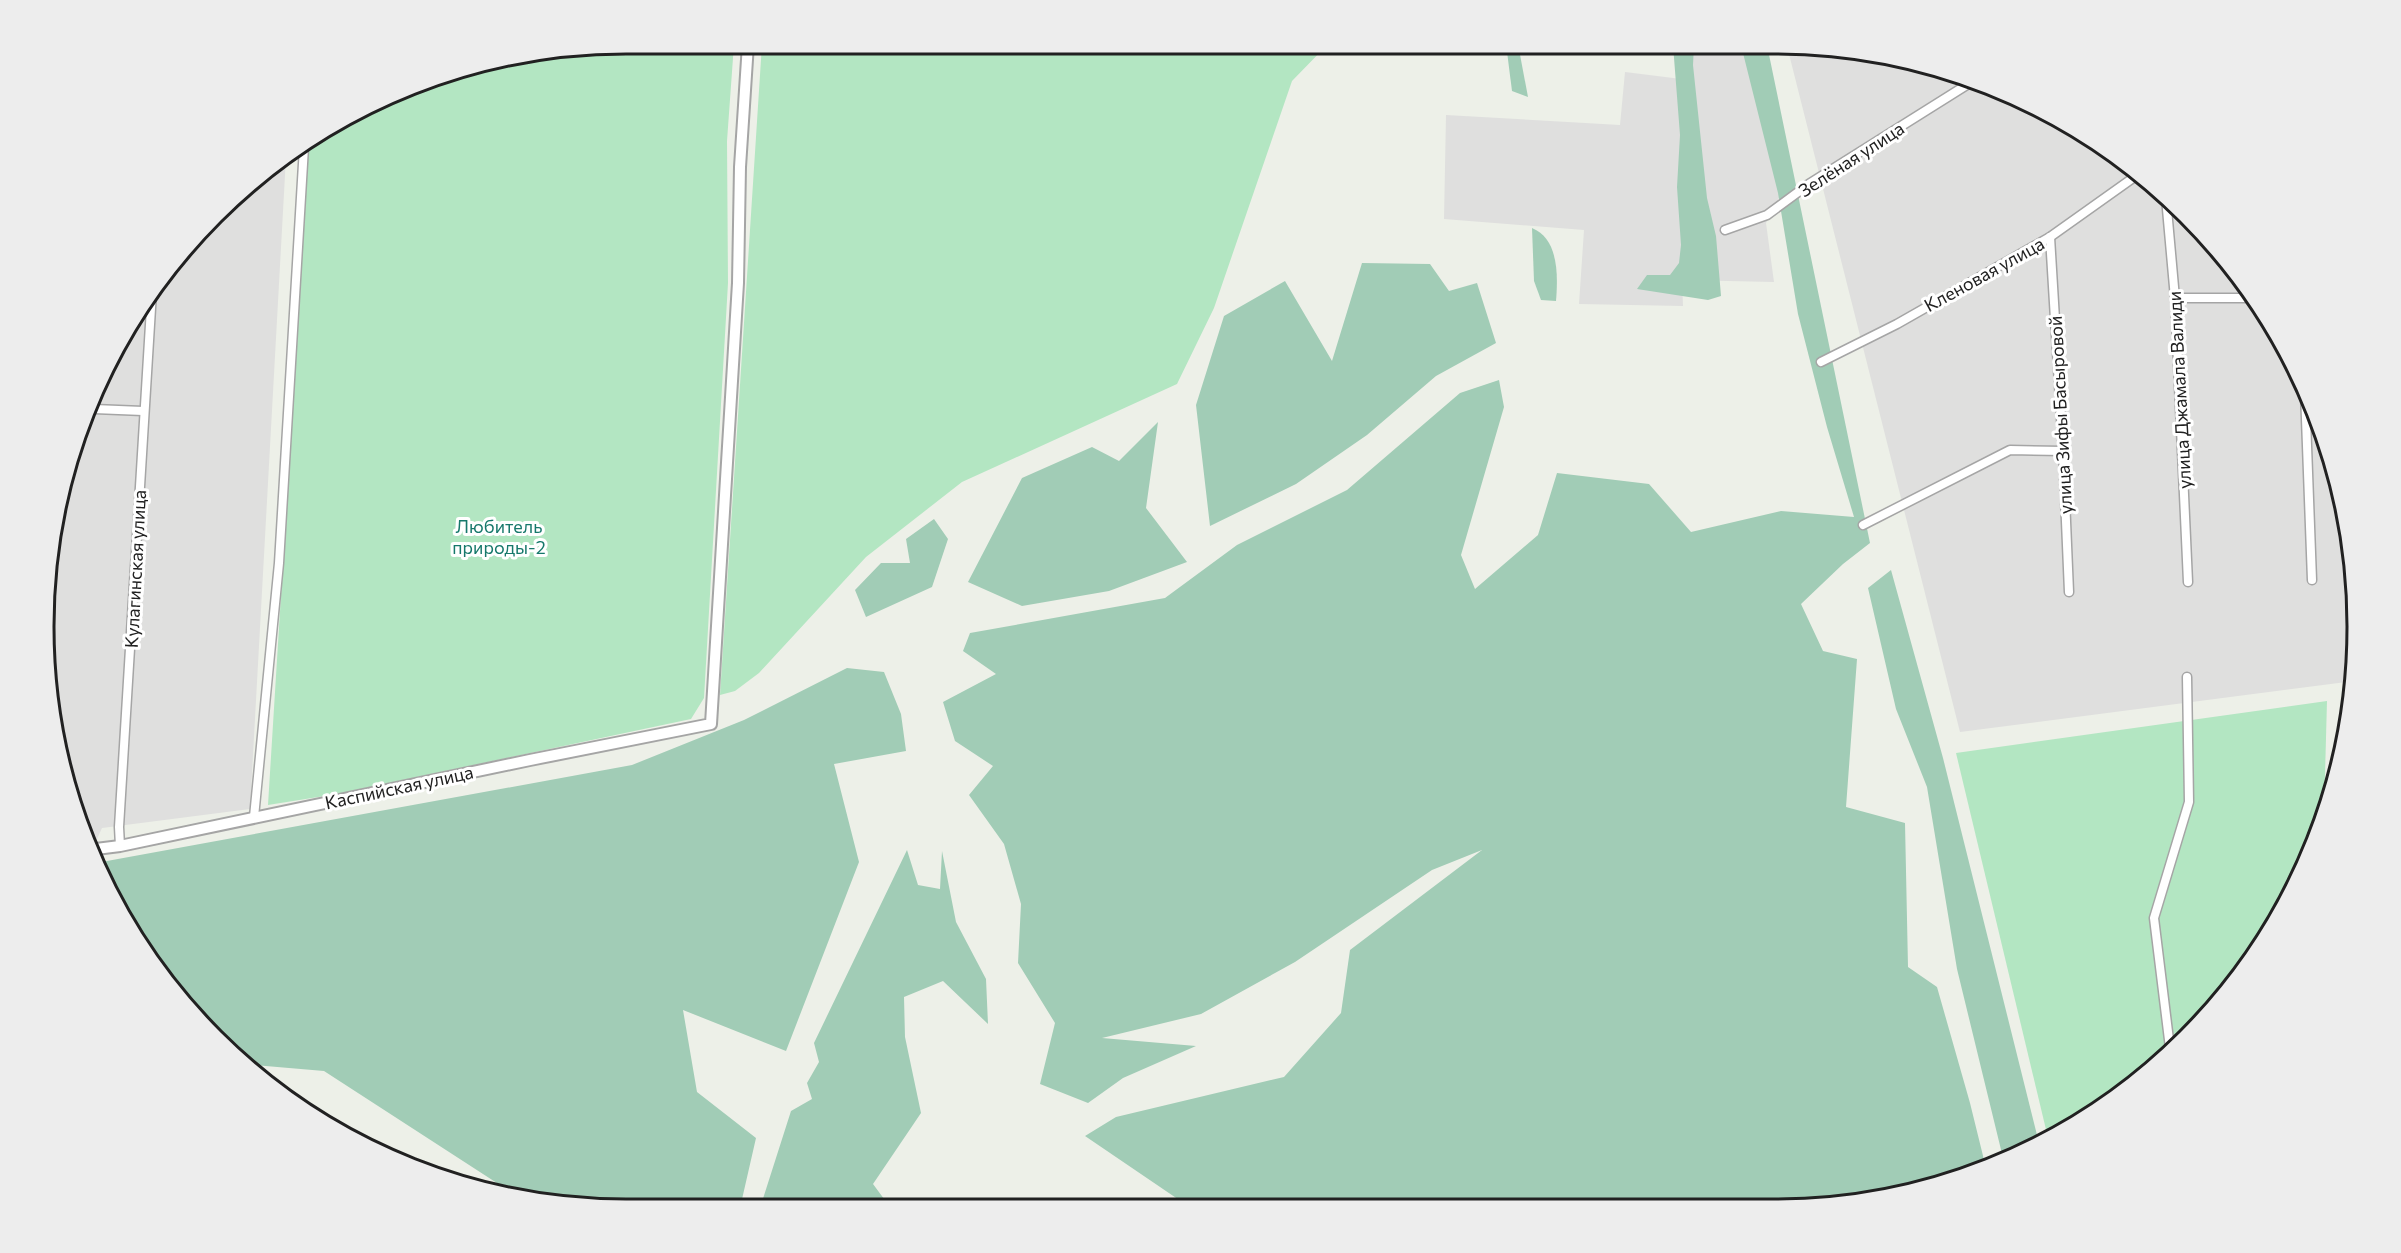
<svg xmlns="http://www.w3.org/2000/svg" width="2401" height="1253" font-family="Commissioner,sans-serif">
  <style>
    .residential { fill: #dfdfde }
    .grass { fill: #b3e6c2 }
    .forest { fill: #a1ccb6 }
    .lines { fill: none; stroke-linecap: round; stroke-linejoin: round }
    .minor-casing { stroke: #a5a5a5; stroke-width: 11 }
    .tertiary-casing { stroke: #a5a5a5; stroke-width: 14 }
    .minor { stroke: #fff; stroke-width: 8 }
    .tertiary { stroke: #fff; stroke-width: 10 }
    .labels { text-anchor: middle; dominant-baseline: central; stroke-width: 6; stroke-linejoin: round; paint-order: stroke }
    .street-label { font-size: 18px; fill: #212121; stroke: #fff }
    .park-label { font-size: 18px; fill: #16786b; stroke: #fff }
    .rim { fill: none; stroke: #212121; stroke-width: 3 }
  </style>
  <rect width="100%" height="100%" fill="#edf0e8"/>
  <g class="residential">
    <polygon points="1681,45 1743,45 1783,190 1766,223 1774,282 1682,280 1683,306 1579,304 1584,230 1444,219 1446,115 1620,125 1625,72 1681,79"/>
    <polygon points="1770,45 1812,45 1926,63 2033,104 2130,164 2213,242 2280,335 2327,439 2353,551 2356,665 2354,681 1960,732 1789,54"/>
    <polygon points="286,157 250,809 102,828 97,839 86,839 45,665 63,476 142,303 271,164"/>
  </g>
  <g class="grass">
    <polygon points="626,44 734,44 727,141 728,283 704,698 691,719 337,794 268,805 309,144 439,75 513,55"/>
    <polygon points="762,44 1328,44 1292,81 1214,308 1177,384 962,482 866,557 759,673 735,691 720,695"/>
    <polygon points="2327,701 2324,812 2297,885 2213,1011 2099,1111 2048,1138 1956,753"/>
  </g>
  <g class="forest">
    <polygon points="1506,44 1518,44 1528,97 1512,91"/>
    <polygon points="1673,45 1694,45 1693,65 1707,198 1716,236 1721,296 1708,300 1637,289 1647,275 1670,275 1679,263 1681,245 1677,187 1680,135"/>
    <polygon points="1741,45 1767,45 1870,543 1843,564 1801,604 1823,651 1857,659 1846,807 1905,823 1908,967 1937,987 1970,1103 1986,1168 1851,1204 1188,1206 1085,1136 1116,1117 1284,1077 1341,1013 1350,950 1482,850 1432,870 1295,962 1201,1014 1102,1038 1196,1046 1123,1078 1088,1103 1040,1084 1055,1023 1018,963 1021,904 1004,844 969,795 993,766 955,741 943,702 996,674 963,651 970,633 1165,598 1237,545 1347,490 1460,393 1499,380 1504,407 1461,555 1475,589 1538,535 1557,473 1649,484 1691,532 1781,511 1854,517 1827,427 1798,314 1778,193"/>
    <path d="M1532,228C1559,239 1558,276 1556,301L1541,300L1534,281Z"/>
    <polygon points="1362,263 1430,264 1449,291 1477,283 1496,343 1436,376 1367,435 1296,484 1210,526 1196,405 1224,316 1285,281 1332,361"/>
    <polygon points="1158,422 1146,508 1187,562 1109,591 1022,606 968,582 1022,478 1092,447 1119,461"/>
    <polygon points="934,519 948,539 932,587 866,617 855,590 881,563 910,563 906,539"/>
    <polygon points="1891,570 1943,758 2039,1143 2004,1162 1957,969 1927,787 1896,709 1868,588"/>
    <polygon points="847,668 884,672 901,714 906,751 834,764 859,862 786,1051 683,1010 697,1092 756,1138 740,1208 589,1208 517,1196 324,1071 244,1064 188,1011 96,863 632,765 744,720"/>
    <polygon points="907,850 918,885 940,889 942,851 956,922 986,979 988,1024 943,981 904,997 905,1037 921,1113 873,1184 890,1207 760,1208 791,1111 812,1099 807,1083 819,1062 814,1043"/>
  </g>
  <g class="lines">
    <g class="minor-casing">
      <g id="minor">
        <polyline points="2166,198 2175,298 2188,582"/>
        <polyline points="1725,230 1767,215 1809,184 1973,81"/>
        <polyline points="2050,237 2063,451 2069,592"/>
        <polyline points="2175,298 2253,298"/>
        <polyline points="1821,362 1897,324 2050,237 2140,173"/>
        <polyline points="2305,392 2312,580"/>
        <polyline points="94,409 143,411"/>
        <polyline points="1863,525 2010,450 2063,451"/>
        <polyline points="254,817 279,563 304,147"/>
        <polyline points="120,846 119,827 152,292"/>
        <polyline points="2170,1048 2154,918 2189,802 2187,677"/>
      </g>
    </g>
    <g class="tertiary-casing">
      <polyline id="tertiary" points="88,850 120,846 530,760 711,724 738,283 740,167 748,44"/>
    </g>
    <use href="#minor" class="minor"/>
    <use href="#tertiary" class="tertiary"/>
  </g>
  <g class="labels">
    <g class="street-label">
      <text transform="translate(1851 159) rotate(-33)">Зелёная улица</text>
      <text transform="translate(1984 274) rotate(-29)">Кленовая улица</text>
      <text transform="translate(2179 390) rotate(-93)">улица Джамала Валиди</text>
      <text transform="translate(2060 415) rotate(-93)">улица Зифы Басыровой</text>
      <text transform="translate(135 569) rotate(-87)">Кулагинская улица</text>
      <text transform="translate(399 787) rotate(-12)">Каспийская улица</text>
    </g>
    <g class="park-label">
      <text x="499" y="526">Любитель<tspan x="499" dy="21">природы-2</tspan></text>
    </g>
  </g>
  <path d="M0 0H2401V1253H0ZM626 54H1775A572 572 0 0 1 2347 626V627A572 572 0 0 1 1775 1199H626A572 572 0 0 1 54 627V626A572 572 0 0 1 626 54Z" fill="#ededed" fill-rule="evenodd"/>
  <path class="rim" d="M626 54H1775A572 572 0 0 1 2347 626V627A572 572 0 0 1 1775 1199H626A572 572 0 0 1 54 627V626A572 572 0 0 1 626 54Z"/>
</svg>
